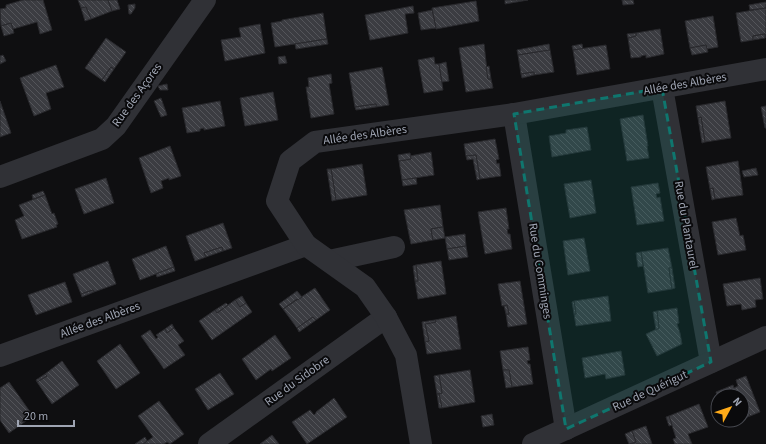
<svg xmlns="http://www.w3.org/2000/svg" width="766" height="444" font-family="'Source Sans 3',sans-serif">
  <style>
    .building { fill: url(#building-back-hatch); stroke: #29292d }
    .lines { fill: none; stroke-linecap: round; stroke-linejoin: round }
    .minor { stroke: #303136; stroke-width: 22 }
    .marked { fill: #0f766e; fill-opacity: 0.2; stroke: #0f766e; stroke-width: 3; stroke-dasharray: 8 5; stroke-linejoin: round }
    .labels { text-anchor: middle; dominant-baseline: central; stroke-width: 4; stroke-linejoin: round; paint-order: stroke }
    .street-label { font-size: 12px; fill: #9fa5b3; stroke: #0a0a0c }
  </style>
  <defs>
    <pattern id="building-back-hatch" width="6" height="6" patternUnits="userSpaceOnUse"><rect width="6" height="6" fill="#3b3c41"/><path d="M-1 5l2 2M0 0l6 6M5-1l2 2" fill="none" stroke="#54555a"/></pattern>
  </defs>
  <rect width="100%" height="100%" fill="#0f0f11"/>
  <g class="building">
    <polygon points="23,0 43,0 52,30 40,34 37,22 13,29 11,23 1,26 0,9 6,8 6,5"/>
    <polygon points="78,0 108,0 112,11 91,19 86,7 81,8"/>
    <polygon points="108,0 117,0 120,9 112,11"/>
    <polygon points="505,0 528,0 505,4"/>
    <polygon points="622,0 633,0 634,4 623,5"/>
    <polygon points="476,1 479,21 436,29 432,8"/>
    <polygon points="766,2 766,8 750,10 749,5"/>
    <polygon points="135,4 135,8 131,14 129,14 128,5"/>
    <polygon points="413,6 414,13 405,14 408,33 370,40 365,15"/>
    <polygon points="86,7 91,19 85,21 81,8"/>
    <polygon points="766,8 766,38 765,34 753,36 753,40 741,42 736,13"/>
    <polygon points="432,10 436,28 421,30 418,13"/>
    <polygon points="323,13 327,39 275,47 271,23 282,21 282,20"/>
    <polygon points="713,16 718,47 707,49 706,45 690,48 685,21"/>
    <polygon points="11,23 14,33 4,36 1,26"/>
    <polygon points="260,24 265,53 225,61 221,40 241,37 239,28"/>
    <polygon points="660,29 664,54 646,58 646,55 641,56 641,57 631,58 628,38 636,36 636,33"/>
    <polygon points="636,33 636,36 628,38 627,34"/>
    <polygon points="765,34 765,38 753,40 753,36"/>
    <polygon points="106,38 126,52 114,69 111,67 102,80 85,68"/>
    <polygon points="327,39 328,44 296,49 295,44"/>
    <polygon points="484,44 488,79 491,79 493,88 466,92 459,48"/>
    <polygon points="549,44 550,50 518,55 517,50"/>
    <polygon points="582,44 583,49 573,50 572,46"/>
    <polygon points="606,45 610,69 577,75 573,50"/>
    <polygon points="706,45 708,52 692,55 690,48"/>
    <polygon points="550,50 554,72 534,75 534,72 521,74 518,55"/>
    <polygon points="3,55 6,61 0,64 0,56"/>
    <polygon points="285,56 287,63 279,64 278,57"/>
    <polygon points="434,57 435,64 439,64 443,90 424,93 418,60"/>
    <polygon points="446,62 449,81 442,82 439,64"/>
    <polygon points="56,65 64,87 46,93 51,109 34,116 20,78"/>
    <polygon points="489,66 491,79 488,79 486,67"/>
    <polygon points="111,67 114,69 105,82 102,80"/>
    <polygon points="382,67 389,105 376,107 376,104 355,107 349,73"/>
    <polygon points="534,72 534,75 522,78 521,74"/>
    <polygon points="331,74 332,83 329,84 334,114 311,118 306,87 309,87 308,78"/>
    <polygon points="167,84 168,90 160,90 158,86"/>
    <polygon points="273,92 278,120 245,126 240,98"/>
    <polygon points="161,98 167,115 161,117 154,101"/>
    <polygon points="0,101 11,133 0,137"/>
    <polygon points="220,101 225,126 204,130 204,128 200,129 200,131 187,133 182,108"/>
    <polygon points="725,101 731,138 705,142 701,117 698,118 696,106"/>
    <polygon points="376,104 376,107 356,110 355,107"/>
    <polygon points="766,106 766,128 765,128 761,107"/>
    <polygon points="643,115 648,146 647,146 649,158 627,161 620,119"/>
    <polygon points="701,117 705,142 702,143 698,118"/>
    <polygon points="587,127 591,150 552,157 549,136 566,133 566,130"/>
    <polygon points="495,139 499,159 496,160 497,164 499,163 501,176 480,179 476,155 466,156 464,144"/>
    <polygon points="170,146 181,176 169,180 169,178 161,181 163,188 151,193 139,158"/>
    <polygon points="431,152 434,175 402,180 399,161 411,159 410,156"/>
    <polygon points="410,153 411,159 399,161 398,155"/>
    <polygon points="476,155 480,179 477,180 473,159 467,160 466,156"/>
    <polygon points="738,161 743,195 715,199 713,188 710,189 706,167"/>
    <polygon points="362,164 367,195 336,200 331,169"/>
    <polygon points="756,168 758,175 744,177 742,171"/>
    <polygon points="327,169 331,169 336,200 332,201"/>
    <polygon points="106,178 114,203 84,214 75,189"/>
    <polygon points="416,178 417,184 403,186 402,180"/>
    <polygon points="591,180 596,213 570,218 564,184"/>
    <polygon points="658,183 660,193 656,194 657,198 660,197 664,221 637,225 631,187"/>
    <polygon points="713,188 715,199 712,200 710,189"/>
    <polygon points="43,191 45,195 33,199 32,195"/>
    <polygon points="45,195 52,214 54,213 58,224 56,225 57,227 22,239 15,220 24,216 19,205"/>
    <polygon points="440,205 443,227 431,229 433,240 411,244 404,210"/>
    <polygon points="506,208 509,229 507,229 508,234 510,234 512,249 485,254 478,212"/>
    <polygon points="736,218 740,236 743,235 746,250 718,255 712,222"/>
    <polygon points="223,223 232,248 223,251 222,247 204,253 206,257 195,261 186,236"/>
    <polygon points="443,227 445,238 433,240 431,229"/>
    <polygon points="465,234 466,246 447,249 445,237"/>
    <polygon points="584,238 590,271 568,275 563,241"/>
    <polygon points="166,246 174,267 140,280 132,259"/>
    <polygon points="466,246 468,257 449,260 447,249"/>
    <polygon points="222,247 223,251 206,257 204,253"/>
    <polygon points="668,248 672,268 669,268 672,289 648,293 641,252"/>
    <polygon points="641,252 643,266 638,267 636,253"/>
    <polygon points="108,261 116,284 94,292 93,290 81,294 73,274"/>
    <polygon points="441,261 446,294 418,299 415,281 418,281 416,265"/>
    <polygon points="416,265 418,281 415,281 413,266"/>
    <polygon points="174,267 175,271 157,277 156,274"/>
    <polygon points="669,268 672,268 675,288 672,289"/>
    <polygon points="760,278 763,299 755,300 756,307 742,310 741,304 727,306 723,284"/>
    <polygon points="520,281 527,324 508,327 506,314 509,314 507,305 502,306 498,284"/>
    <polygon points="65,282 72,302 36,315 28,295"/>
    <polygon points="315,288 330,310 316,320 313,317 297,328 283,309"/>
    <polygon points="93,290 94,292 82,297 81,294"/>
    <polygon points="297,291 302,297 298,300 297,299 283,309 279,304"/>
    <polygon points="242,296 246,303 240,307 235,300"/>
    <polygon points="608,296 611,321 576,326 574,314 576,314 574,301"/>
    <polygon points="235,300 240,307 246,303 252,312 212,340 199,321 215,310 217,313"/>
    <polygon points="574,301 576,314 574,314 572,302"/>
    <polygon points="226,303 228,305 217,313 215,310"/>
    <polygon points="507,305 509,314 506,314 504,306"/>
    <polygon points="677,308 679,323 677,324 680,333 682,344 657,356 646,334 659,328 657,311"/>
    <polygon points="657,311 659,328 656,330 653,312"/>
    <polygon points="456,316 461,349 427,354 425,342 429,341 425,324 436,322 435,320"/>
    <polygon points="313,317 316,320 299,332 297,328"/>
    <polygon points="435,320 436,322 425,324 429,341 425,342 422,322"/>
    <polygon points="172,324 174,328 167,333 165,329"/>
    <polygon points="174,328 184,341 178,345 185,355 164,369 141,336 150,330 156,339 158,337 156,335 165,329 167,333"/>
    <polygon points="275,335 291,358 272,371 271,369 256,380 242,359"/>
    <polygon points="120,344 140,373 116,389 97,361"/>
    <polygon points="528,347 530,360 527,361 528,364 530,364 533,384 512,387 509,370 503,370 500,351"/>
    <polygon points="621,351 625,375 606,379 605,374 585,378 582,358"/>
    <polygon points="62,361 79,385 52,404 37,382 47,376 45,374"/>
    <polygon points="470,370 475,402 442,408 439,394 442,393 439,375"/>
    <polygon points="503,370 509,370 512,387 506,388"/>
    <polygon points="220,373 234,394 208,410 195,389"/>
    <polygon points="45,374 47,376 37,382 36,380"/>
    <polygon points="439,375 442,393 437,394 434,376"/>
    <polygon points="746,376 760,412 750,416 748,412 742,414 742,396 718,396 718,398 716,392 733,385 734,388 738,386 736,380"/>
    <polygon points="9,382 33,416 9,433 0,420 0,388"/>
    <polygon points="437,394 439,394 442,408 439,408"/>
    <polygon points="334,398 347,417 307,444 292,422 310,410 314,415 316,413 316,412"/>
    <polygon points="159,401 184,434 170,444 167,442 164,444 143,444 153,437 138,416"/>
    <polygon points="699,404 708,427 688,434 692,444 675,444 673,439 676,438 669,416"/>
    <polygon points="748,412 750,416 742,419 742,414"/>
    <polygon points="492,414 494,425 483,427 481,416"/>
    <polygon points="669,416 672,425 669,426 666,417"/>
    <polygon points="646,426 652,444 630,444 636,442 632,431"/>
    <polygon points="632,431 636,442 629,444 625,434"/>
    <polygon points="272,435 279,444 260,444"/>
    <polygon points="145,437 147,441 143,444 135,444"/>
  </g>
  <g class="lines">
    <g class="minor">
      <polyline points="662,88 711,362"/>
      <polyline points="514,114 566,429"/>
      <polyline points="0,177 102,139 116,126 205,0"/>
      <polyline points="329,261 394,247"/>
      <polyline points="0,356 306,245"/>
      <polyline points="209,444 386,317"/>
      <polyline points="421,444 406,355 386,317 365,287 306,245 277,201 290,161 315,142 514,114 766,69"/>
      <polyline points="533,444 766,337"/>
    </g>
  </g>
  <path class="marked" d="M662,88L711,362L566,429L514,114Z"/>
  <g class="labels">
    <g class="street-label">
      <text transform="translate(685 84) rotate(-10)">Allée des Albères</text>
      <text transform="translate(137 95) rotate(-54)">Rue des Açores</text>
      <text transform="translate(365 135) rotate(-8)">Allée des Albères</text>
      <text transform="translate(686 225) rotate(80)">Rue du Plantaurel</text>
      <text transform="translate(540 271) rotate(81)">Rue du Comminges</text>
      <text transform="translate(100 320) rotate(-20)">Allée des Albères</text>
      <text transform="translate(297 381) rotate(-36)">Rue du Sidobre</text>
      <text transform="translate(650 391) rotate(-25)">Rue de Quérigut</text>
    </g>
  </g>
  <g transform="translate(730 408) rotate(50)"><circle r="19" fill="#0a0a0c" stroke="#46484f"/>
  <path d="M0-3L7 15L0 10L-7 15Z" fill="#ffab19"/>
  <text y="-6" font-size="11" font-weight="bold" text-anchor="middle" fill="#9fa5b3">N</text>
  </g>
  <path d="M18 420v6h56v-6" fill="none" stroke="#9fa5b3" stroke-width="2"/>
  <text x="24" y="420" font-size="12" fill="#9fa5b3" stroke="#0a0a0c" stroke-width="3" paint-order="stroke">20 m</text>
</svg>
